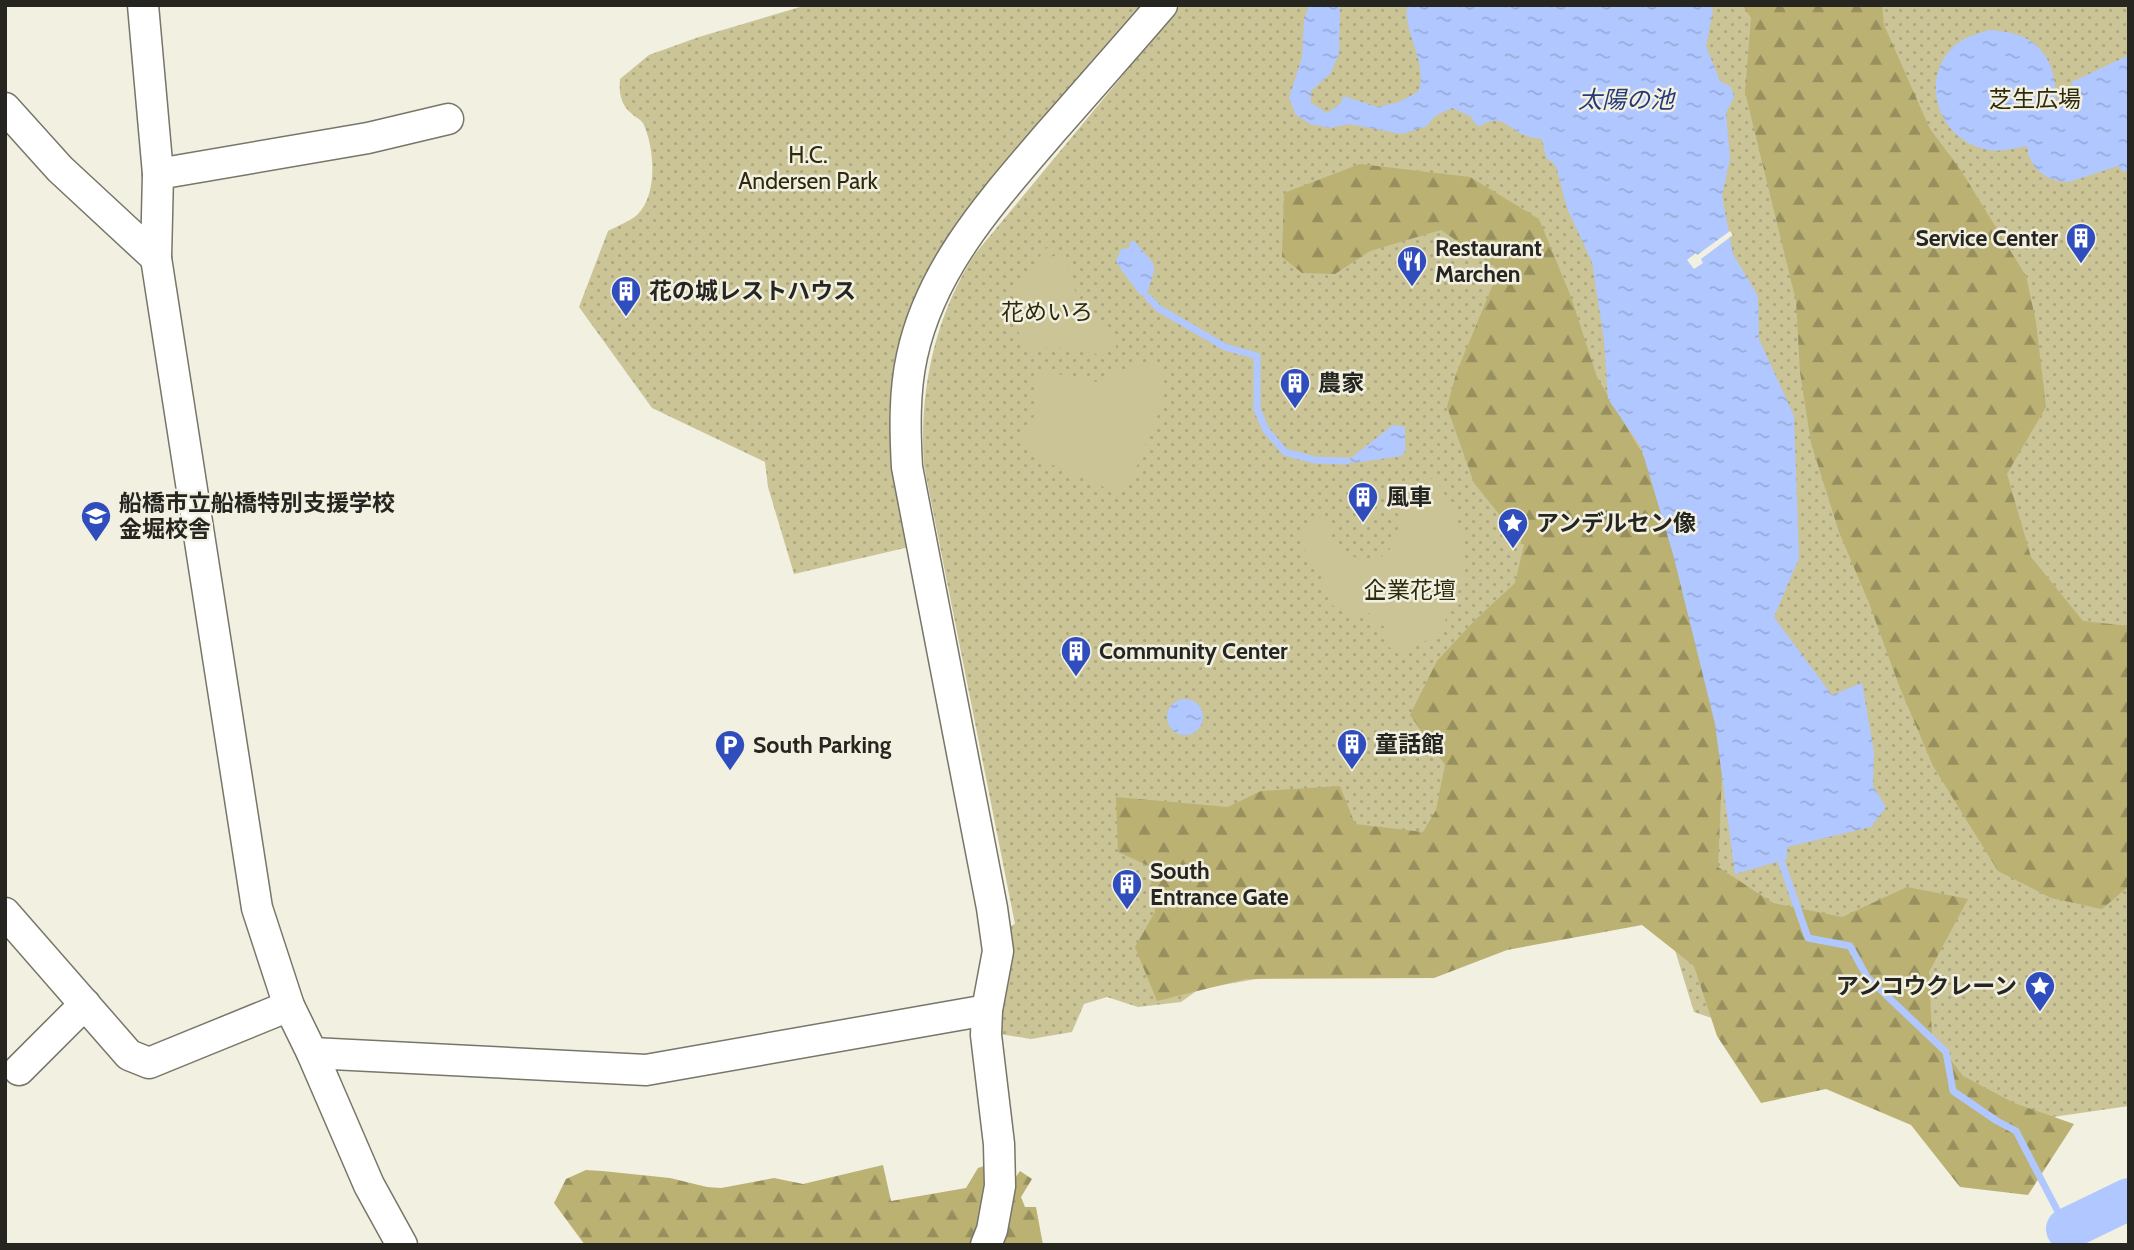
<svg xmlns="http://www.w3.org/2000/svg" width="2134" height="1250" font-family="Cabin,'Noto Sans JP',sans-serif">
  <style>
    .grass { fill: url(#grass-dots) }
    .forest { fill: url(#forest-firs) }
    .garden { fill: #cac497 }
    .water { fill: url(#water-ripples) }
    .pier { fill: #f1f0e1 }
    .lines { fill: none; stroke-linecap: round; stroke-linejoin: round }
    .stream { stroke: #b1c7ff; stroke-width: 7 }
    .river { stroke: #b1c7ff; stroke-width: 42 }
    .minor-casing { stroke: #777669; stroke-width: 33 }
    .minor { stroke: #fff; stroke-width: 30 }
    .labels { text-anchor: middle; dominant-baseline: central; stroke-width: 5; stroke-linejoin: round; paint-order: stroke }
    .park-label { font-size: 23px; fill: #2e2a0d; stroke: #f1f0e1 }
    .poi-label { font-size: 23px; font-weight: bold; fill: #262520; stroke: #f1f0e1; text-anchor: start }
    .water-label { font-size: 24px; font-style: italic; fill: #253979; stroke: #f1f0e1 }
  </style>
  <defs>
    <pattern id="grass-dots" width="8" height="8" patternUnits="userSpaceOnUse" patternTransform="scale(1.75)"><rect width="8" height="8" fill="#cac497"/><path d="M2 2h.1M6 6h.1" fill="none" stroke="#ada882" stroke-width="1.8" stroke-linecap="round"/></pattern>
    <pattern id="forest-firs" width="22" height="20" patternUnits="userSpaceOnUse" patternTransform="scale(1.75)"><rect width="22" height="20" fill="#bab173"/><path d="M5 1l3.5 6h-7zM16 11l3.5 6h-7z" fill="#97905e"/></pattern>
    <pattern id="water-ripples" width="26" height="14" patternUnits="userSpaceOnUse" patternTransform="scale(1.75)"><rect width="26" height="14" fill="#b1c7ff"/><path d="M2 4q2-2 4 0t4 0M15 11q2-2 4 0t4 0" fill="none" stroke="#98abda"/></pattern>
  </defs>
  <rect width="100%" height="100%" fill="#f1f0e1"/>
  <g class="grass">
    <path d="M807,5H1146L994,181L948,237L937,257L896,370L889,413L894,468L909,547L794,574L768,487L765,462L652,408L579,307L608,231C617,226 629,222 637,215C658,195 655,148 643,123C640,119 635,117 631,113C620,104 619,92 620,79L649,55L699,37Z"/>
    <path d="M1181,5H2129V1106L2018,1122L1694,1012L1662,908L1199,989L1181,1002L1138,1007L1107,997L1084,1004L1072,1032L1031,1039L1000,1034L1012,953L1009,927L1015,924L924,466C919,391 934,318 975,254Z"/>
  </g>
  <g class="forest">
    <polygon points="1743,5 1882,5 1884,25 1930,129 1960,169 2026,276 2036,322 2046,407 2007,474 2031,557 2083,621 2129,626 2129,886 2102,909 2051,898 1998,871 1933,766 1900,688 1869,603 1839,532 1811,443 1800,372 1796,301 1745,92 1751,18"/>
    <polygon points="1360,164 1470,177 1539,219 1571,297 1597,377 1649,465 1709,628 1722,774 1718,867 1773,903 1842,917 1907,887 1968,899 1929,972 1932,1035 1963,1076 2014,1103 2074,1124 2028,1195 1960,1187 1911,1125 1826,1089 1761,1103 1717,1036 1694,966 1642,925 1507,950 1434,978 1246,979 1157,1001 1135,947 1155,912 1149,866 1118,852 1116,797 1228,807 1261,791 1340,786 1355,824 1423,832 1436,810 1445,765 1410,715 1437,661 1475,620 1515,583 1524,545 1474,483 1447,407 1456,374 1499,270 1441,230 1370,251 1335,274 1302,273 1282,257 1284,193"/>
    <polygon points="883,1165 891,1201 966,1188 978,1168 984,1166 989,1168 978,1245 585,1245 554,1203 566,1179 586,1170 602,1171 670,1178 707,1187 721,1188 774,1178 803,1184"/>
    <polygon points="1020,1171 1032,1179 1021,1197 1025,1207 1036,1207 1043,1245 992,1245 1009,1187"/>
  </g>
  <g class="garden">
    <path d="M1047,247L1051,257L1064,253L1075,291L1091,315L1116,340V349L1102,355L1057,347L1029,349C1024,340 1013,326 1011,315C1007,292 1035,264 1047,247Z"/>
    <polygon points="1154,363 1165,373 1162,405 1130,483 1120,494 1039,459 1022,441 1036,412 1036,383 1043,371 1096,382 1134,365"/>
    <path d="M1435,478C1445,495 1455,512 1461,531C1472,571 1452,638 1408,649C1402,651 1393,648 1387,647L1386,627L1375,623L1370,613L1360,615L1341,611L1332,605L1318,566L1302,547V530L1312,518L1326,520C1332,548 1346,555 1372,564C1389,551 1403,541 1400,518C1399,509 1396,504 1398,495L1423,481Z"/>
  </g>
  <g class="water">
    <path d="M1309,5H1340L1339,54L1330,74L1311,91V103L1327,113L1341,103L1343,96L1378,107L1399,102L1418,92C1429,64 1403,33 1407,5H1710L1713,11L1706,46L1720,81L1731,87L1734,97L1726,113L1730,158L1722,196L1733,254L1758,296L1759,339L1794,416L1799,558L1774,617L1832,695L1862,683L1874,752L1873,786L1886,807L1871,827L1787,847V859L1735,874L1715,724L1673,554L1641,447L1608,399L1604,340L1592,262L1567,208L1556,166L1546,157L1542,139C1534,138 1527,137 1520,133C1502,122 1499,115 1478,127L1470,116L1452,108L1435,116L1427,126L1402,134L1349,124L1330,128L1310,124L1296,115L1289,98L1302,57L1304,20Z"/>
    <path d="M1989,30C2037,32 2056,56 2056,102L2061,97L2070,94L2072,82L2129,55V170L2123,172L2118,166L2069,182C2047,182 2029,169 2027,146C2015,148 2001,152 1989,150C1940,142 1917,81 1954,46C1964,37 1977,34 1989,30Z"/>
    <path d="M1134,241C1157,269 1159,258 1146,296L1139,294C1132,282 1123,274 1116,261L1121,249L1129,248L1130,242Z"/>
    <polygon points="1393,425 1405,427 1405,451 1401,456 1354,463 1347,461"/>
    <circle cx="1185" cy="717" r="18"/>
  </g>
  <polygon class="pier" points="1730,231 1733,235 1701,259 1703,263 1694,269 1687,260 1696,253 1697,255"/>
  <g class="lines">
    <g class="stream">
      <polyline points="1148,297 1158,308 1225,347 1257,356 1257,409 1266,430 1285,452 1315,460 1347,461"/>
      <polyline points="1778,852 1808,938 1850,946 1867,977 1946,1052 1953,1091 1997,1121 2016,1131 2067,1229"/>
    </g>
    <polyline class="river" points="2067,1229 2129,1199"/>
    <g class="minor-casing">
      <g id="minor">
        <polyline points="143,5 158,174 156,258 257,908 289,1006 312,1053 369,1185 402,1245"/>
        <polyline points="5,108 60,169 156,258"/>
        <polyline points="158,174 368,138 448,119"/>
        <polyline points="5,913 129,1055 149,1063 289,1006"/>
        <polyline points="312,1053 646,1070 987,1010"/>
        <polyline points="19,1070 85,1004"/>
        <path d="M986,1245L992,1230L1000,1186L999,1144L986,1035L987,1010L998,951L992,908L907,467C905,431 904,392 912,356C931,267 993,200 1050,133C1087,91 1125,48 1162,5"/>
      </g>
    </g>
    <use href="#minor" class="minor"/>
  </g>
  <defs>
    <g id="building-pin" transform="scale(1.575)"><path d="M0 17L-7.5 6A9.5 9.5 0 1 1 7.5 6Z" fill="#304dbd" stroke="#f1f0e1"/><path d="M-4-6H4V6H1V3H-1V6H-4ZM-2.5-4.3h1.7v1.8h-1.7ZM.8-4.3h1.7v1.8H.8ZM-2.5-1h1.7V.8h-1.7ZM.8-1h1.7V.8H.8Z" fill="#fff"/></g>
    <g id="restaurant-pin" transform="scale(1.575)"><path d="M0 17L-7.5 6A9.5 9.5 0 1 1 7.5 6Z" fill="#304dbd" stroke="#f1f0e1"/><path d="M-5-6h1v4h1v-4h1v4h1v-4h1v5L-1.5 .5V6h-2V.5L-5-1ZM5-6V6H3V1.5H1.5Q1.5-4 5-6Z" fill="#fff"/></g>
    <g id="school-pin" transform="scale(1.575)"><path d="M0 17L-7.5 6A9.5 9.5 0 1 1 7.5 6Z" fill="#304dbd" stroke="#f1f0e1"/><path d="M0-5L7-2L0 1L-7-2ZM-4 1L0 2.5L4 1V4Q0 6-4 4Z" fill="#fff"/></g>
    <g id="sight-pin" transform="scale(1.575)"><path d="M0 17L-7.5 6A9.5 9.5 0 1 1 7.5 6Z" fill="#304dbd" stroke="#f1f0e1"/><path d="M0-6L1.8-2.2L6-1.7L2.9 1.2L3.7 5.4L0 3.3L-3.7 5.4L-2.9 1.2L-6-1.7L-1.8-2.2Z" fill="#fff"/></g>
    <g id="parking-pin" transform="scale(1.575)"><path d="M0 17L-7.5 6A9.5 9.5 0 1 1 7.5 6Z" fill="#304dbd" stroke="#f1f0e1"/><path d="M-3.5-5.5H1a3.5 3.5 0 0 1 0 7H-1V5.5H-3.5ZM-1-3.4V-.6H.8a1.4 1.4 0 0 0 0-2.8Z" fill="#fff"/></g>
  </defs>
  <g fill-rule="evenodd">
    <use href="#building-pin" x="2081" y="238"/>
    <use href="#restaurant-pin" x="1412" y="261"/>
    <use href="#building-pin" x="626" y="291"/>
    <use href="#building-pin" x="1295" y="383"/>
    <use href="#building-pin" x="1363" y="497"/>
    <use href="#school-pin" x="96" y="516"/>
    <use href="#sight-pin" x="1513" y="523"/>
    <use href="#building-pin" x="1076" y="651"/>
    <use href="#building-pin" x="1352" y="744"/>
    <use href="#parking-pin" x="730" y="745"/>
    <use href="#building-pin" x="1127" y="884"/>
    <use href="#sight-pin" x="2040" y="986"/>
  </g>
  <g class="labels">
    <g class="park-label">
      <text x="2035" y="99">芝生広場</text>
      <text x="808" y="155">H.C.<tspan x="808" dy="26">Andersen Park</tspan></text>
      <text x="1047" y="312">花めいろ</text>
      <text x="1410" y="590">企業花壇</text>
    </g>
    <g class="poi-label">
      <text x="2058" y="238" text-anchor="end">Service Center</text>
      <text x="1435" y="248">Restaurant<tspan x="1435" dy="26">Marchen</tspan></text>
      <text x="649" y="291">花の城レストハウス</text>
      <text x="1318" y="383">農家</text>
      <text x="1386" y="497">風車</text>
      <text x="119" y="503">船橋市立船橋特別支援学校<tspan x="119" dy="26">金堀校舎</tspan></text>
      <text x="1536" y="523">アンデルセン像</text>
      <text x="1099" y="651">Community Center</text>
      <text x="1375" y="744">童話館</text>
      <text x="753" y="745">South Parking</text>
      <text x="1150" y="871">South<tspan x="1150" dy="26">Entrance Gate</tspan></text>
      <text x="2017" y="986" text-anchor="end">アンコウクレーン</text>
    </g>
    <g class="water-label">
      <text x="1626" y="99">太陽の池</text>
    </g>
  </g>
  <rect width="2134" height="1250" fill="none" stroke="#262520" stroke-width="14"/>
</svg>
